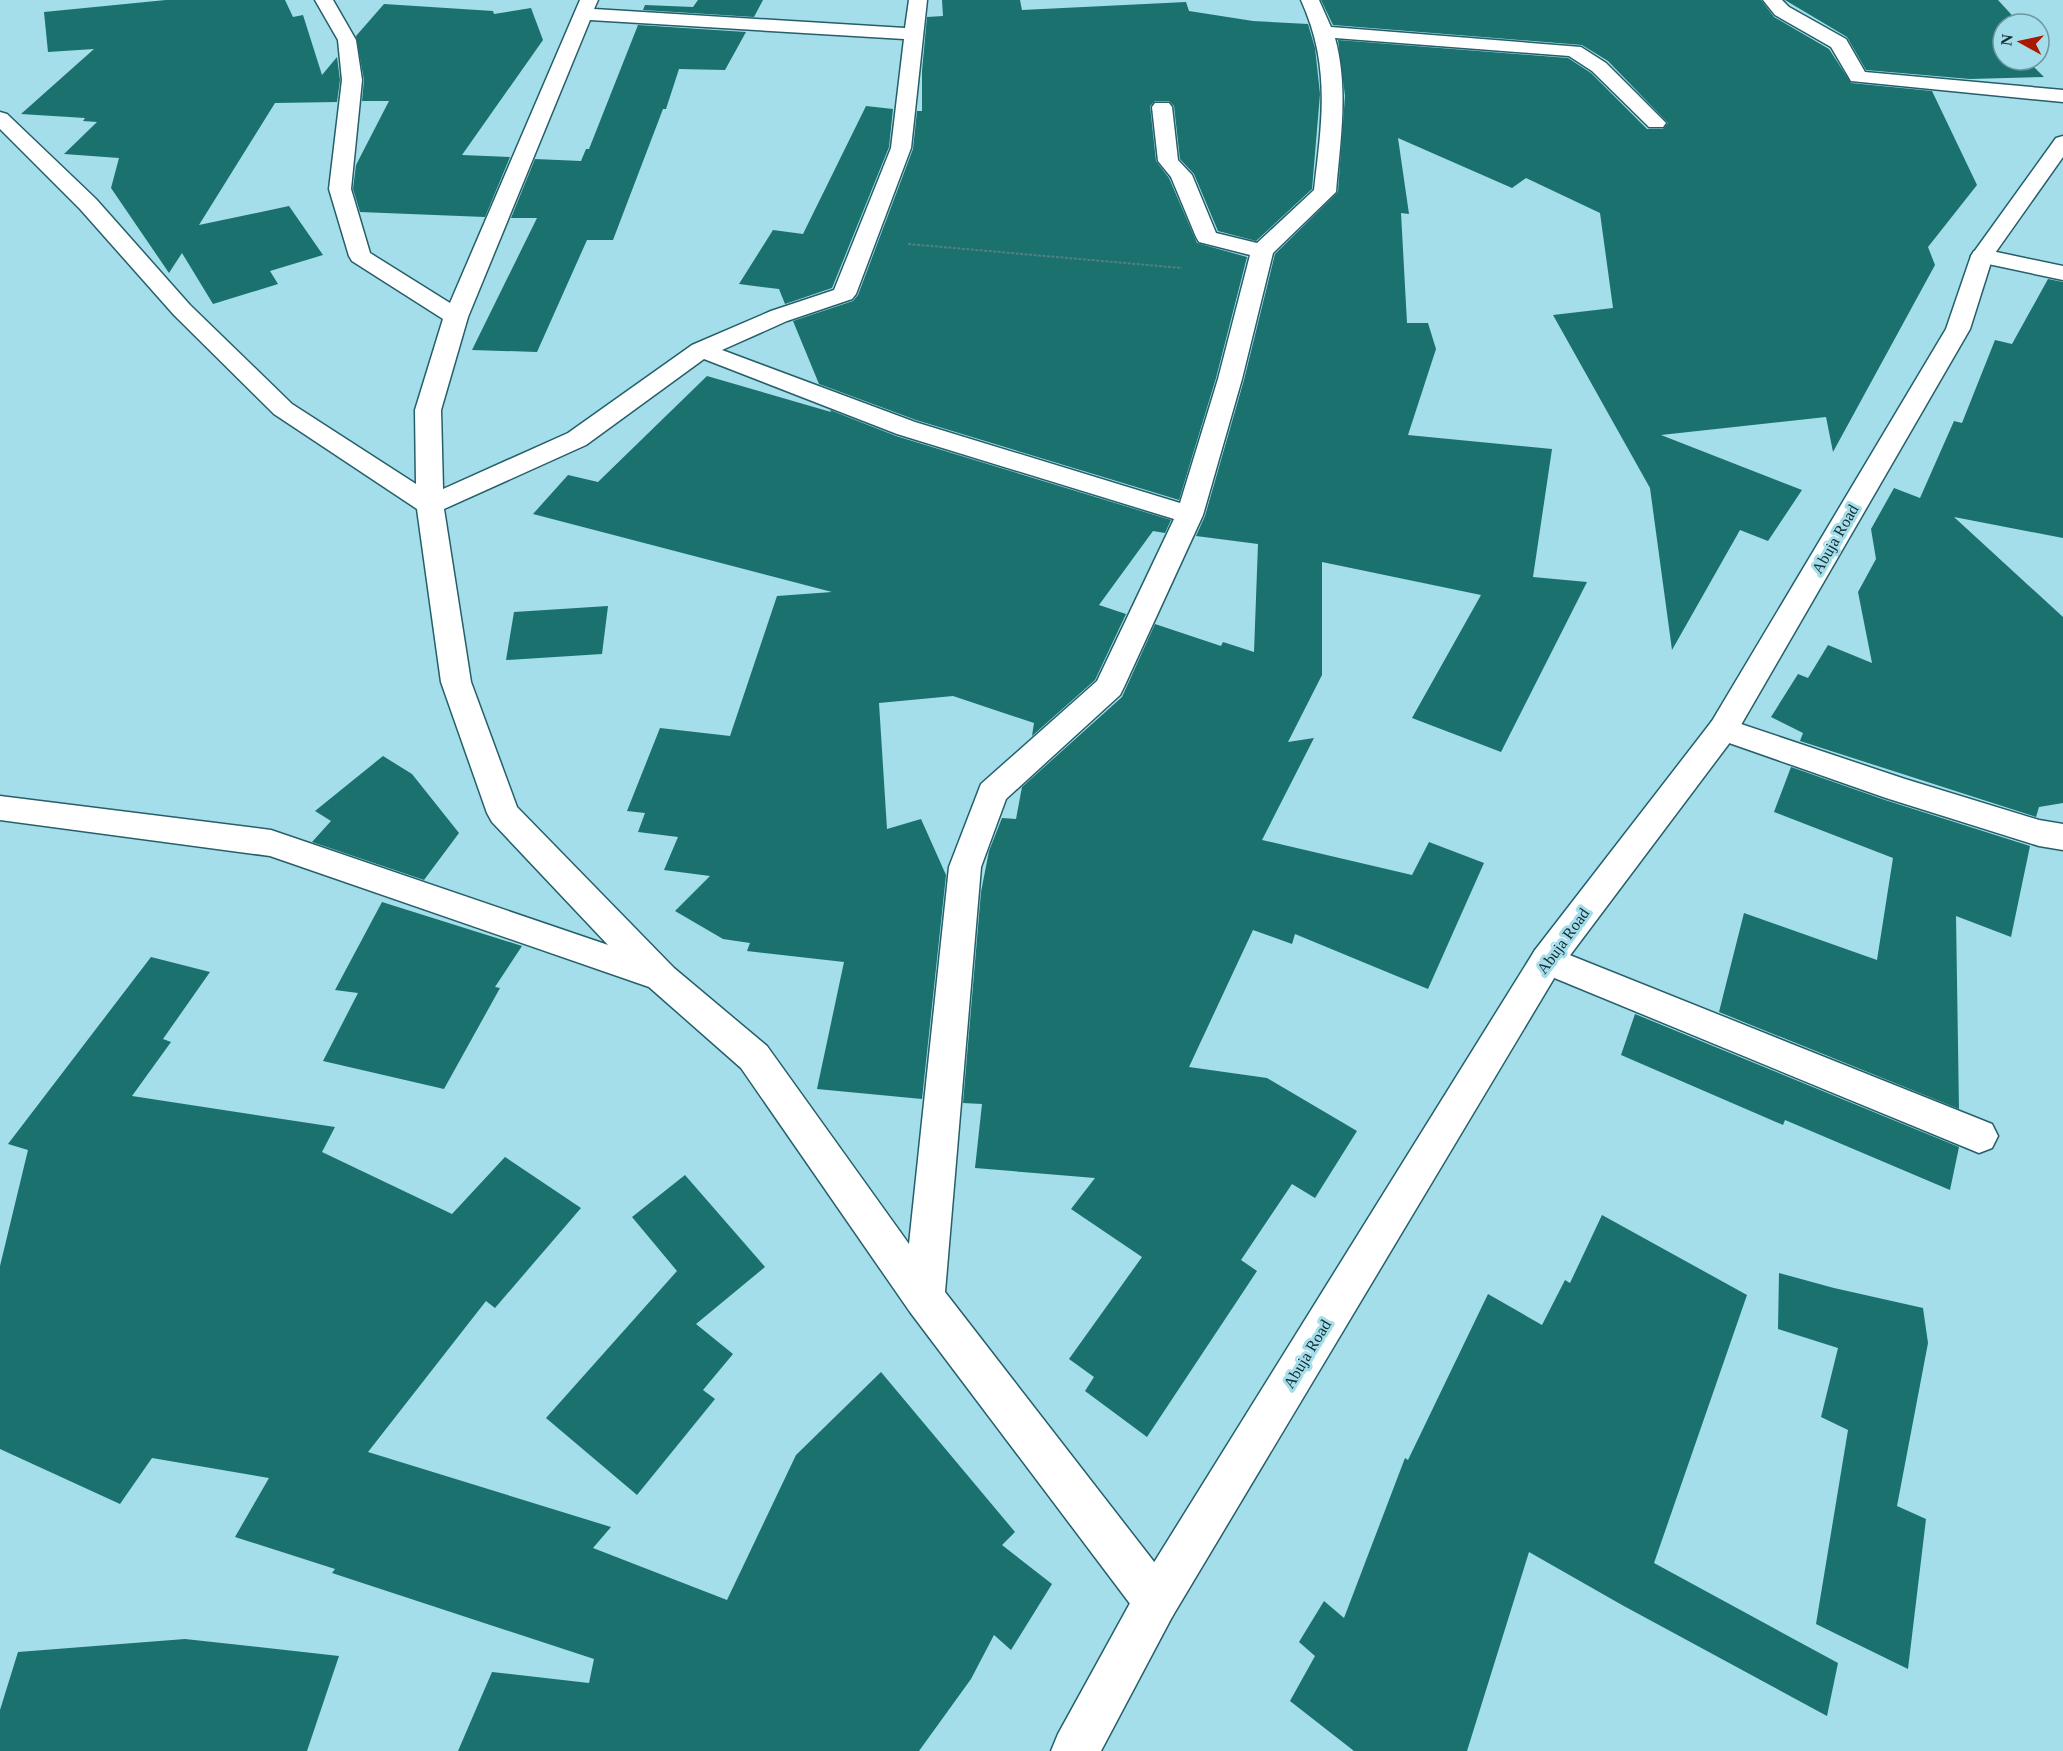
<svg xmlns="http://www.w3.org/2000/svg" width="2063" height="1751" font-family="Georgia,serif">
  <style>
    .building { fill: #1b716e }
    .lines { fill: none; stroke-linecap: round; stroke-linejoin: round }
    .minor-casing { stroke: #255f6a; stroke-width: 3 }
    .primary-casing { stroke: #255f6a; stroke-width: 3 }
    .path { stroke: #567e86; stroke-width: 2; stroke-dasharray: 3 1.5; stroke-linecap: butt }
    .minor { fill: #fff; fill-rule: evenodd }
    .primary { fill: #fff; fill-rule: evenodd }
    .labels { text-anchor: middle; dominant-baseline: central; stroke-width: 6; stroke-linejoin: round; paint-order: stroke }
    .street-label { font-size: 16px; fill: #142c31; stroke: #a3deea }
  </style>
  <rect width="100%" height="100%" fill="#a3deea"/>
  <g class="building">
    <polygon points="166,0 285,0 293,17 303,15 322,75 337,57 340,80 337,102 275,103 199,225 289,206 323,255 270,271 278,284 213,304 182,253 169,273 111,188 119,158 64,154 97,122 83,121 85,118 21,114 94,49 48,52 44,12"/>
    <polygon points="698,0 763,0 754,17 643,10 645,5 693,7"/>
    <polygon points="942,0 1020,0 1022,10 1186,2 1189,11 1253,21 1308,24 1315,48 1320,94 1312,189 1256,241 1218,231 1194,174 1180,159 1174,106 1169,101 1155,101 1150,106 1156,161 1169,178 1197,243 1247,257 1216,378 1179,500 916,420 819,384 793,321 853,301 858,295 913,149 917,111 922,111 922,71 927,17 943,16"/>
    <polygon points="1321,0 1761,0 1774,17 1829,49 1851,83 1932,91 1977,185 1928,247 1935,265 1833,452 1826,417 1661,435 1802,490 1768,541 1740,530 1672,650 1650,488 1553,315 1613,308 1600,213 1526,178 1512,188 1398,138 1409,214 1401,213 1407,323 1428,323 1436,349 1408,435 1552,449 1533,577 1587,582 1501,752 1412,718 1481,595 1322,562 1322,675 1288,742 1314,738 1262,840 1412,875 1429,842 1484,863 1428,989 1295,934 1292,944 1253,930 1189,1067 1267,1078 1357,1131 1315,1198 1292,1184 1241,1260 1257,1271 1147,1437 1085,1391 1094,1377 1069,1359 1142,1257 1071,1209 1095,1178 975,1168 982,1104 963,1103 981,892 989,851 1002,818 1016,819 1022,787 1122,697 1155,624 1221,646 1223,642 1254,652 1258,544 1196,536 1205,516 1244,380 1275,254 1338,192 1345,96 1338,40 1568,58 1591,73 1647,129 1663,129 1668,123 1608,61 1582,45 1333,25"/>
    <polygon points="1785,0 1998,0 2020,24 2003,24 2003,60 2027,60 2044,77 1970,79 1866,70 1847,37"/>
    <polygon points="384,4 493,11 494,14 531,8 543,40 462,155 510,157 485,217 360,212 353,189 356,165 389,101 362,101 364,80 356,36"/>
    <polygon points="638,25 746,32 725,70 679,69 666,109 663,109 613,240 587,240 537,352 472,350 537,218 511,218 535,159 581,161 586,149 589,149"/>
    <polygon points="866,106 893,109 889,147 832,288 785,304 779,289 739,284 773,230 803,234"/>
    <polygon points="2048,279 2063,282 2063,538 1954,517 2063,617 2063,803 2039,807 2036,817 1800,741 1803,733 1771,717 1798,674 1808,678 1828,645 1872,663 1858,592 1876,559 1871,529 1894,488 1920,498 1954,421 1962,423 1995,340 2012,344"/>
    <polygon points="707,376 831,412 830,410 896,436 1171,520 1165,533 1153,531 1099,605 1126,614 1095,680 1032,736 1034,723 953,696 879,703 887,829 921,819 946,875 922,1099 817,1089 844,962 747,951 750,943 723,939 675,911 710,876 664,870 678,837 638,832 645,813 627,811 660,728 730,736 777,596 832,592 533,514 568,475 598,482"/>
    <polygon points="608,606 602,654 506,660 514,612"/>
    <polygon points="383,756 412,774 459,833 424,880 312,842 331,821 315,811"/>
    <polygon points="1791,767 1885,800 2030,846 2011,937 1956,916 1959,1109 1719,1012 1744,913 1877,960 1893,858 1774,812"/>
    <polygon points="382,902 522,946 495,987 500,988 444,1089 323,1061 358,993 335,990"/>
    <polygon points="151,957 210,972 163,1039 171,1042 132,1096 335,1127 322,1152 452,1214 505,1157 581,1208 495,1308 486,1301 368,1452 611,1527 593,1548 727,1600 796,1455 881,1372 1015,1532 1002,1545 1052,1584 1011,1650 994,1635 971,1679 919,1751 458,1751 492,1672 589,1683 594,1659 332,1573 335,1569 235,1537 269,1478 152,1458 120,1504 0,1449 0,1266 28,1150 8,1144"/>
    <polygon points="1635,1014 1959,1147 1950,1190 1785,1120 1783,1125 1621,1055"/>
    <polygon points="685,1175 765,1267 696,1324 733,1354 703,1390 715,1399 637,1495 546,1418 677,1271 632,1217"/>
    <polygon points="1602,1215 1747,1295 1654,1563 1838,1663 1827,1716 1622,1605 1529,1552 1467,1751 1354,1751 1290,1701 1315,1656 1299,1642 1324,1601 1344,1618 1405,1458 1408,1460 1488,1294 1542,1325 1565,1280 1570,1283"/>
    <polygon points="1779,1273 1834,1288 1923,1308 1928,1343 1897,1506 1926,1519 1908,1669 1816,1624 1848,1430 1821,1417 1838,1348 1778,1329"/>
    <polygon points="185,1639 339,1656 307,1751 0,1751 0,1710 18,1652"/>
  </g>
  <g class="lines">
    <g class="minor-casing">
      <g id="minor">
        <path d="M315,0H333L356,40L362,80L351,189L370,253L450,303L580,0H598L594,9L905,28L909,0H927L911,148L856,294L852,299L787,321L722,350L915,422L1180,503L1218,379L1250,255L1199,242L1196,237L1171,177L1158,161L1152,107L1155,103H1169L1172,107L1178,160L1192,175L1216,233L1257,243L1314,190C1322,121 1331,66 1301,0H1319L1331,27L1581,47L1606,63L1666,123L1663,127H1649L1592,71L1569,56L1335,38C1349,88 1340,142 1336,192L1273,253L1242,379L1203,515L1124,687L1120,695L1006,799L981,867L945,1292L1172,1585L1179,1601L1172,1617L1156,1624L1140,1617L910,1312L741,1068L649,987L270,856L0,820V796L271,830L608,945L492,822L487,813L441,682L417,509L274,414L174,315L80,209L0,129V112L7,114L96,199L190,305L292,404L416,484L415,410L443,319L352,261L349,256L329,189L342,80L338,40ZM590,20L904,39L891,148L834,290L771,311L692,345L568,433L443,489L441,410L468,317ZM704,359L897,434L1174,519L1097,681L981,784L949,867L909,1244L767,1046L674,968L517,807L471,682L444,509L586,445Z"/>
        <polygon points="1763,0 1782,0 1789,7 1846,39 1865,72 2063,90 2063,102 1851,81 1831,47 1775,15"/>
        <polygon points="1982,249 2063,266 2063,280 1974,261 1971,256 1974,251"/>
        <polygon points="1723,718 1905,779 2039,820 2063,824 2063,850 2039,846 1886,798 1712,737 1708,729 1712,721"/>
        <polygon points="1547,946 1992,1124 1998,1136 1992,1148 1979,1153 1535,970 1530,960 1535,950"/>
      </g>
    </g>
    <g class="primary-casing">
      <polygon id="primary" points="2063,136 2063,157 1993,256 1970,329 1734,737 1559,970 1172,1617 1101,1751 1051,1751 1058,1734 1140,1585 1535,950 1712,721 1946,329 1971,256 2056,138"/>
    </g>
    <polyline class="path" points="908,244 1182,268"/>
    <use href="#minor" class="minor"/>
    <use href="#primary" class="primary"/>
  </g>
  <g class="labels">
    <g class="street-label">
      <text transform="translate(1835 539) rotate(-60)">Abuja Road</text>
      <text transform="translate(1563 941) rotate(-54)">Abuja Road</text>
      <text transform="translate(1307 1354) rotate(-59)">Abuja Road</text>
    </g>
  </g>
  <g transform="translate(2021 42) rotate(278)"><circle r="28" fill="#a3deea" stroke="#6a97a0" stroke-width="1.5"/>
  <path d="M0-4.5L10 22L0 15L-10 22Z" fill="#a91801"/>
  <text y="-9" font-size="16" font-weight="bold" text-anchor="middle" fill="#142c31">N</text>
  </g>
</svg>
